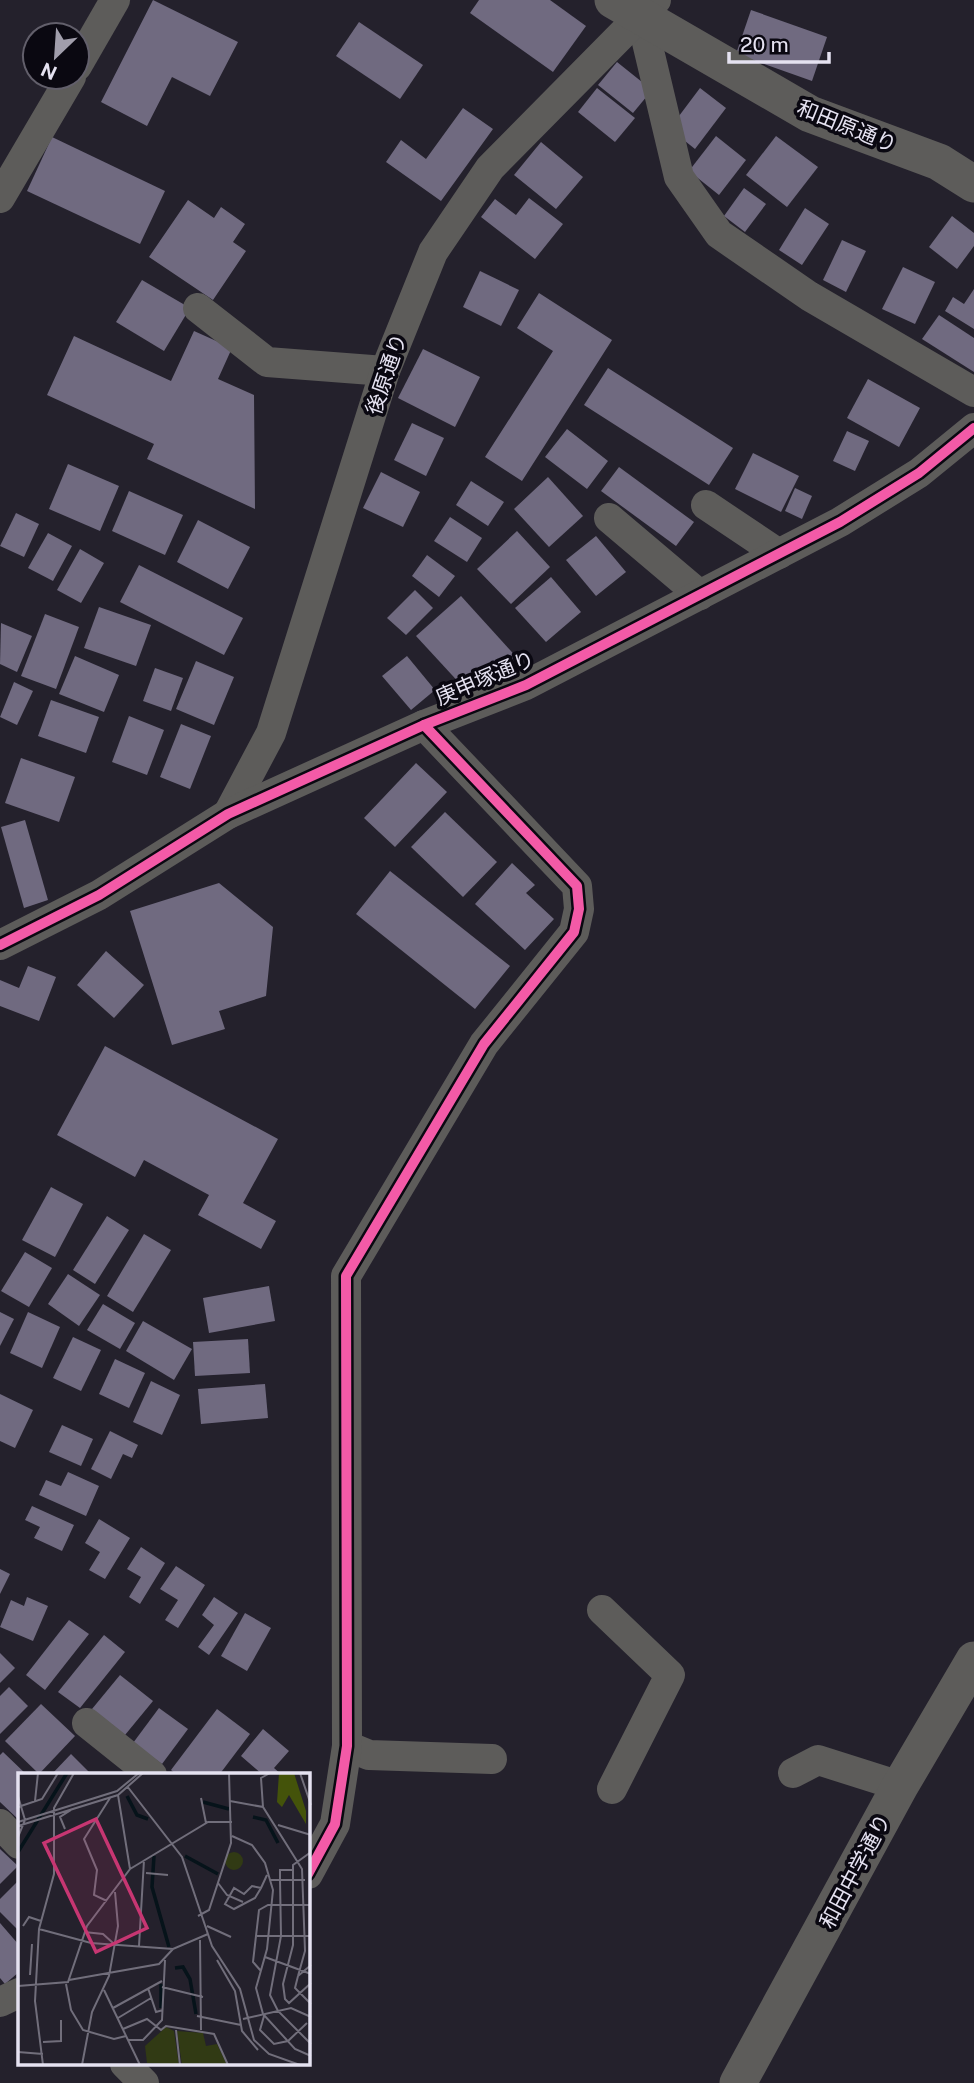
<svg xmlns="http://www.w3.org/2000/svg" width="974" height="2083" font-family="'Public Sans','Noto Sans JP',sans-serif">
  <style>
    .building { fill: #706a80 }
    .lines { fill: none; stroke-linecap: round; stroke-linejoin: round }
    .minor { stroke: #5d5c5a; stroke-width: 30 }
    .tertiary { stroke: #5d5c5a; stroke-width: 37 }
    .cycleway-casing { stroke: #0a0811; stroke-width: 15 }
    .cycleway { stroke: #f35aa7; stroke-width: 10 }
    .labels { text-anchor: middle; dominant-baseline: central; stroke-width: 7; stroke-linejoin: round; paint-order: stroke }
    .street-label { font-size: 21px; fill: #e5e2f1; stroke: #0a0811 }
    .inset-river { fill: none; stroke: #06131a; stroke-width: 3.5 }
    .inset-road { fill: none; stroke: #716e7b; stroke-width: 2 }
    .view { fill: #c73672; fill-opacity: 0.15; stroke: #c73672; stroke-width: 3.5 }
    .inset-edge { fill: none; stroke: #e5e2f1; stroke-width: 3.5 }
  </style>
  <rect width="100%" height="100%" fill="#24212c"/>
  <g class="building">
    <polygon points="153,0 238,42 210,96 172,77 147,126 101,102"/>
    <polygon points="479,0 550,0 586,26 553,72 470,13"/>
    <polygon points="751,10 827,37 812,81 736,54"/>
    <polygon points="359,22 423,65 400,99 336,56"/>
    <polygon points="617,62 652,90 633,113 598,85"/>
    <polygon points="597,88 635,118 615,142 578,112"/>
    <polygon points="700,88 726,108 695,149 685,141 679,116"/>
    <polygon points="463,108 493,129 441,201 386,162 401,140 426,159"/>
    <polygon points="716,136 746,160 719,195 689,171"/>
    <polygon points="776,136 818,167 787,207 746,175"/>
    <polygon points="52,137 165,191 140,244 27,191"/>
    <polygon points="541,142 583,177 556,209 514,175"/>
    <polygon points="744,188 766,204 745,232 724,216"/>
    <polygon points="529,198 563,224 535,259 481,217 495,199 516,215"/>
    <polygon points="188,200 214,218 221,207 245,224 233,242 246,251 213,300 149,257"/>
    <polygon points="805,208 829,224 802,265 779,250"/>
    <polygon points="952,216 974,233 974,246 957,269 929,247"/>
    <polygon points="842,240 866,251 846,292 823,280"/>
    <polygon points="903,267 935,282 915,324 882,309"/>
    <polygon points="480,271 519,290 501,326 463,307"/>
    <polygon points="142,280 190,308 164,351 116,322"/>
    <polygon points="974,289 974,329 945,311 953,297 964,304"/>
    <polygon points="539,293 612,340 522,481 485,457 553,351 517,328"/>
    <polygon points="939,315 974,338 974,372 922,339"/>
    <polygon points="194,331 232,348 218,379 254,395 255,509 147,459 154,444 47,395 74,336 171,381"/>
    <polygon points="423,349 480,377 455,427 398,398"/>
    <polygon points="608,368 733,448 709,485 584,405"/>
    <polygon points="868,379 920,408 899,447 847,418"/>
    <polygon points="412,423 444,438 426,476 394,460"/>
    <polygon points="567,429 608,461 587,489 545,457"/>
    <polygon points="847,431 869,441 855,471 833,461"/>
    <polygon points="753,453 799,476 781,512 735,489"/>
    <polygon points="68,464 119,486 100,531 49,509"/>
    <polygon points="619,467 694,522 676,546 601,491"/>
    <polygon points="381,472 420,492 403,527 363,508"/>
    <polygon points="548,477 583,516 549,547 514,509"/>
    <polygon points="471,481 504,502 488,526 456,505"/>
    <polygon points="795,488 812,496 802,519 785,511"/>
    <polygon points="129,491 183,515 165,555 112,531"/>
    <polygon points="16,513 39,524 24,557 0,546"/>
    <polygon points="450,517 482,538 467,562 434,541"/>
    <polygon points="198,520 250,547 228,589 177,562"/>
    <polygon points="517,531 550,567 511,604 477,569"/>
    <polygon points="48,533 72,546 53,581 28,568"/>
    <polygon points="596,536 626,572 596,596 566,560"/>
    <polygon points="80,549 104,563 81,603 57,590"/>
    <polygon points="427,555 455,576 439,597 412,576"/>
    <polygon points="139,565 243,618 224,655 120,602"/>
    <polygon points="551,577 581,612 546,642 515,608"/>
    <polygon points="415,590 433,608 406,635 387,618"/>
    <polygon points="461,596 519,660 463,687 416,636"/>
    <polygon points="99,607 151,625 136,666 84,648"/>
    <polygon points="45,614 79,627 56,689 21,676"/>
    <polygon points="1,623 32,636 17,672 0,664"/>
    <polygon points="75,656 119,675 104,712 59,694"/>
    <polygon points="407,656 435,690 411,710 382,676"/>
    <polygon points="196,661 234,677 214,725 176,709"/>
    <polygon points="155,668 183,678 171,711 143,701"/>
    <polygon points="14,682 33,691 17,725 0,717"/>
    <polygon points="51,700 99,717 86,753 38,736"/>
    <polygon points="129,716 164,730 147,775 112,762"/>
    <polygon points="181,724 211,736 190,789 160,777"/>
    <polygon points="21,758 75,777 59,822 5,803"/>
    <polygon points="416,763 447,792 395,847 364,818"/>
    <polygon points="445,812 497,862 463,897 411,847"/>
    <polygon points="25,820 48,900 24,908 1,827"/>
    <polygon points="512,863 535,885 526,893 554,919 525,950 475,904"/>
    <polygon points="390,871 510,966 475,1009 356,914"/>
    <polygon points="219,883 273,927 266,996 219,1011 225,1029 172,1045 130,911"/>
    <polygon points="106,951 144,985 114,1018 77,985"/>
    <polygon points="28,966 56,977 39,1021 0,1006 0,980 19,988"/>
    <polygon points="105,1046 278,1139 243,1203 276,1221 261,1249 198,1215 209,1195 144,1160 135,1177 57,1135"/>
    <polygon points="51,1187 83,1204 55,1257 22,1240"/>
    <polygon points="107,1216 129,1230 95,1284 73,1270"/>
    <polygon points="144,1234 171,1250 133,1312 107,1296"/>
    <polygon points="25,1252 52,1268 29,1307 1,1291"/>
    <polygon points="68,1274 100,1295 79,1326 48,1304"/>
    <polygon points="269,1286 275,1321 209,1333 203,1298"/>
    <polygon points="103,1304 135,1323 120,1349 87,1330"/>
    <polygon points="0,1312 14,1319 0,1346"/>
    <polygon points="28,1312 60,1327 42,1368 10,1353"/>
    <polygon points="143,1321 192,1349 174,1380 126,1351"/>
    <polygon points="73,1337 101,1350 81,1391 53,1378"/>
    <polygon points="248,1339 250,1373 195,1376 193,1342"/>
    <polygon points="115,1359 145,1373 129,1408 99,1394"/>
    <polygon points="151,1381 180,1395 162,1435 133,1422"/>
    <polygon points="265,1384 268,1418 201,1424 198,1389"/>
    <polygon points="0,1394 33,1410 15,1448 0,1441"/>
    <polygon points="62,1425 93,1439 81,1466 49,1452"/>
    <polygon points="110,1431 138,1445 132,1458 123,1454 111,1479 91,1469"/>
    <polygon points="68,1472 99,1486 86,1516 39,1495 46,1480 61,1486"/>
    <polygon points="32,1506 74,1525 62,1551 34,1538 40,1527 25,1520"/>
    <polygon points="99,1519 130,1538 105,1579 89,1570 100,1552 85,1543"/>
    <polygon points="141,1547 165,1563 140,1604 129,1597 141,1577 127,1569"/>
    <polygon points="176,1566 205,1585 178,1628 165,1620 178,1600 160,1589"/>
    <polygon points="0,1569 10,1574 0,1594"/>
    <polygon points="27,1597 48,1606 33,1641 0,1627 11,1600 24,1606"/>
    <polygon points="214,1597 238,1613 209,1655 198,1647 214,1625 202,1615"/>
    <polygon points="245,1613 271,1628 247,1671 221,1656"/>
    <polygon points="69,1620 89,1634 45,1690 26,1675"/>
    <polygon points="104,1635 125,1652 80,1708 58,1692"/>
    <polygon points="0,1653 15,1668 0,1683"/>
    <polygon points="120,1675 153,1701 125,1735 92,1709"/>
    <polygon points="9,1687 28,1706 0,1734 0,1696"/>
    <polygon points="41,1704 75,1736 39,1774 5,1741"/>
    <polygon points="159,1708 188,1729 162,1764 133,1743"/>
    <polygon points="217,1709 250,1734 219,1775 177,1775 171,1770"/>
    <polygon points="263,1729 289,1751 274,1768 282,1775 263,1775 241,1756"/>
    <polygon points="3,1752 27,1775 19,1775 19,1820 0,1802 0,1755"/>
    <polygon points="71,1754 92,1775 51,1775"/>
    <polygon points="0,1849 18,1866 0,1884"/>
    <polygon points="19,1880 19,1931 0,1912 0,1899"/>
    <polygon points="0,1923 19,1945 19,1972 5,1984 0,1978"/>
  </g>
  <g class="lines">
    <g class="minor">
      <polyline points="641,17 679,177 719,234 809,296 974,392"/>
      <polyline points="77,66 115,0"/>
      <polyline points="0,198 71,77"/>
      <polyline points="198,308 267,362 385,371"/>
      <polyline points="706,505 779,554"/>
      <polyline points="609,518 700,595"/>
      <polyline points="228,814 271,733 385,371 433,252 490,168 656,0"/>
      <polyline points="0,945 99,895 228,814 424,725 526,685 840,522 919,473 974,428"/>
      <polyline points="602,1610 670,1675 612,1789"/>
      <polyline points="87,1723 152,1775"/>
      <polyline points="347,1746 369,1755 492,1759"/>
      <polyline points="793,1773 818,1760 900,1786"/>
      <polyline points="0,1824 19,1844"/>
      <polyline points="308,1874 335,1824 347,1746 346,1276 484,1044 574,932 579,909 577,886 424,725"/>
      <polyline points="0,2002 19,1993"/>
      <polyline points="125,2064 144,2083"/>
    </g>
    <g class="tertiary">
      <polyline points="613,0 810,114 939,162 974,184"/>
      <polyline points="738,2083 900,1786 974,1660"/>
    </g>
    <g class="cycleway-casing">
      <g id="cycleway">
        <polyline points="0,945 99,895 228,814 424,725 526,685 840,522 919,473 974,428"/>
        <polyline points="308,1874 335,1824 347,1746 346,1276 484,1044 574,932 579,909 577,886 424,725"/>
      </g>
    </g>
    <use href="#cycleway" class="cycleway"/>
  </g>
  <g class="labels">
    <g class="street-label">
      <text transform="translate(847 126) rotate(22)">和田原通り</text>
      <text transform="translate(386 374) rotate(-71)">後原通り</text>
      <text transform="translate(485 678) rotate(-23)">庚申塚通り</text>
      <text transform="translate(855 1871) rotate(-62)">和田中学通り</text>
    </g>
  </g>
  <g transform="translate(18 1773)">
    <rect width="292" height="292" fill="#24212c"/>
    <path d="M207 88a9 9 0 1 1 18 0a9 9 0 1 1-18 0ZM148,254L156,258L161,292L129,290L127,273ZM159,258L185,260L188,273L199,271L209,292H164Z" fill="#313a14"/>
    <path d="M261,0H276L288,38V51L271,22L264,34L259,29Z" fill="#44530a"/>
    <path class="inset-river" d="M109,23L119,42L130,46M185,29L211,36M235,44L248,47L260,70M0,79L49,0M136,83L134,114L151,174M167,83L200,101M157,195L165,194L172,206L178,241M143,211V235"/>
    <path class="inset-road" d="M282,0L293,32M109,13L164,84L194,173L222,216L236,267L251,281L282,292M0,23L7,47L0,64M183,25L188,50M17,28L20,0M212,28L245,34L284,96L287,178L280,203M0,34L24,26L40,0M245,34L243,5L252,0M0,49L99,18L121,0M260,52L293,62M0,53L100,22L125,0M47,56L42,44L53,37M214,63L234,72L247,90L255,117L249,176L238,215L245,241L277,276L293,283M293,79L275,92V172L265,211L267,226L271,230L293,210M112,96L190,49H214M274,97H262V107H287M128,100L150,102M252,107H262L263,163L252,222L260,238L293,271M200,110L209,122L225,129M243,115L234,113L226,121L216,115L207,131L216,136L237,125L243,115L249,102M89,128L76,122L79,97L66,66L92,25M180,143L191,137L213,70L211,0M5,153L11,144L23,148M189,153L213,164M21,156L73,170L155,176L190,161M66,159L85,161L95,170M239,163H293M182,167L183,257M121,173L126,87M247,184L293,201M199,187L217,218L224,258L240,277M293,192L280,203L277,215L293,231M243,198L235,189L241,137L250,132H293M12,202L14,171M51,207L141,191L155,176M48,211L53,237L65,257L96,266L108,263M0,213L50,209L69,153L112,96L100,22M144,214L185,224M130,215L138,239L145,237M86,217L122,292M95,235L144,208M179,243L223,252M246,243L242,257L256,271L270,268L289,250M100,245L133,225M225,246L273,235L293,244M105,256L129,246L143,257L148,253L196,261L210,292M158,257L162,292M110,267H125L144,247L147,187M25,269L43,268V247M0,279L25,281M25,292L17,228L21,156L36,101V35L56,0M64,292L74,239L91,203L100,153L97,119"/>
    <path class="view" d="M78,46L129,155L78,179L26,70Z"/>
    <rect width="292" height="292" class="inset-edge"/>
  </g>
  <g transform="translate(56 56) rotate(205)"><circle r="33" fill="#0a0811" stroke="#625f6b" stroke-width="2"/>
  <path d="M0-5L12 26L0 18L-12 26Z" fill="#a19eac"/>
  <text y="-10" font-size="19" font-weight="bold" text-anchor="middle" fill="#e5e2f1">N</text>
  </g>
  <path d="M729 52v10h100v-10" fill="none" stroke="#e5e2f1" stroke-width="3.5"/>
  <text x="740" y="52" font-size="21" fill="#e5e2f1" stroke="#0a0811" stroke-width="5" paint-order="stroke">20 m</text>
</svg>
